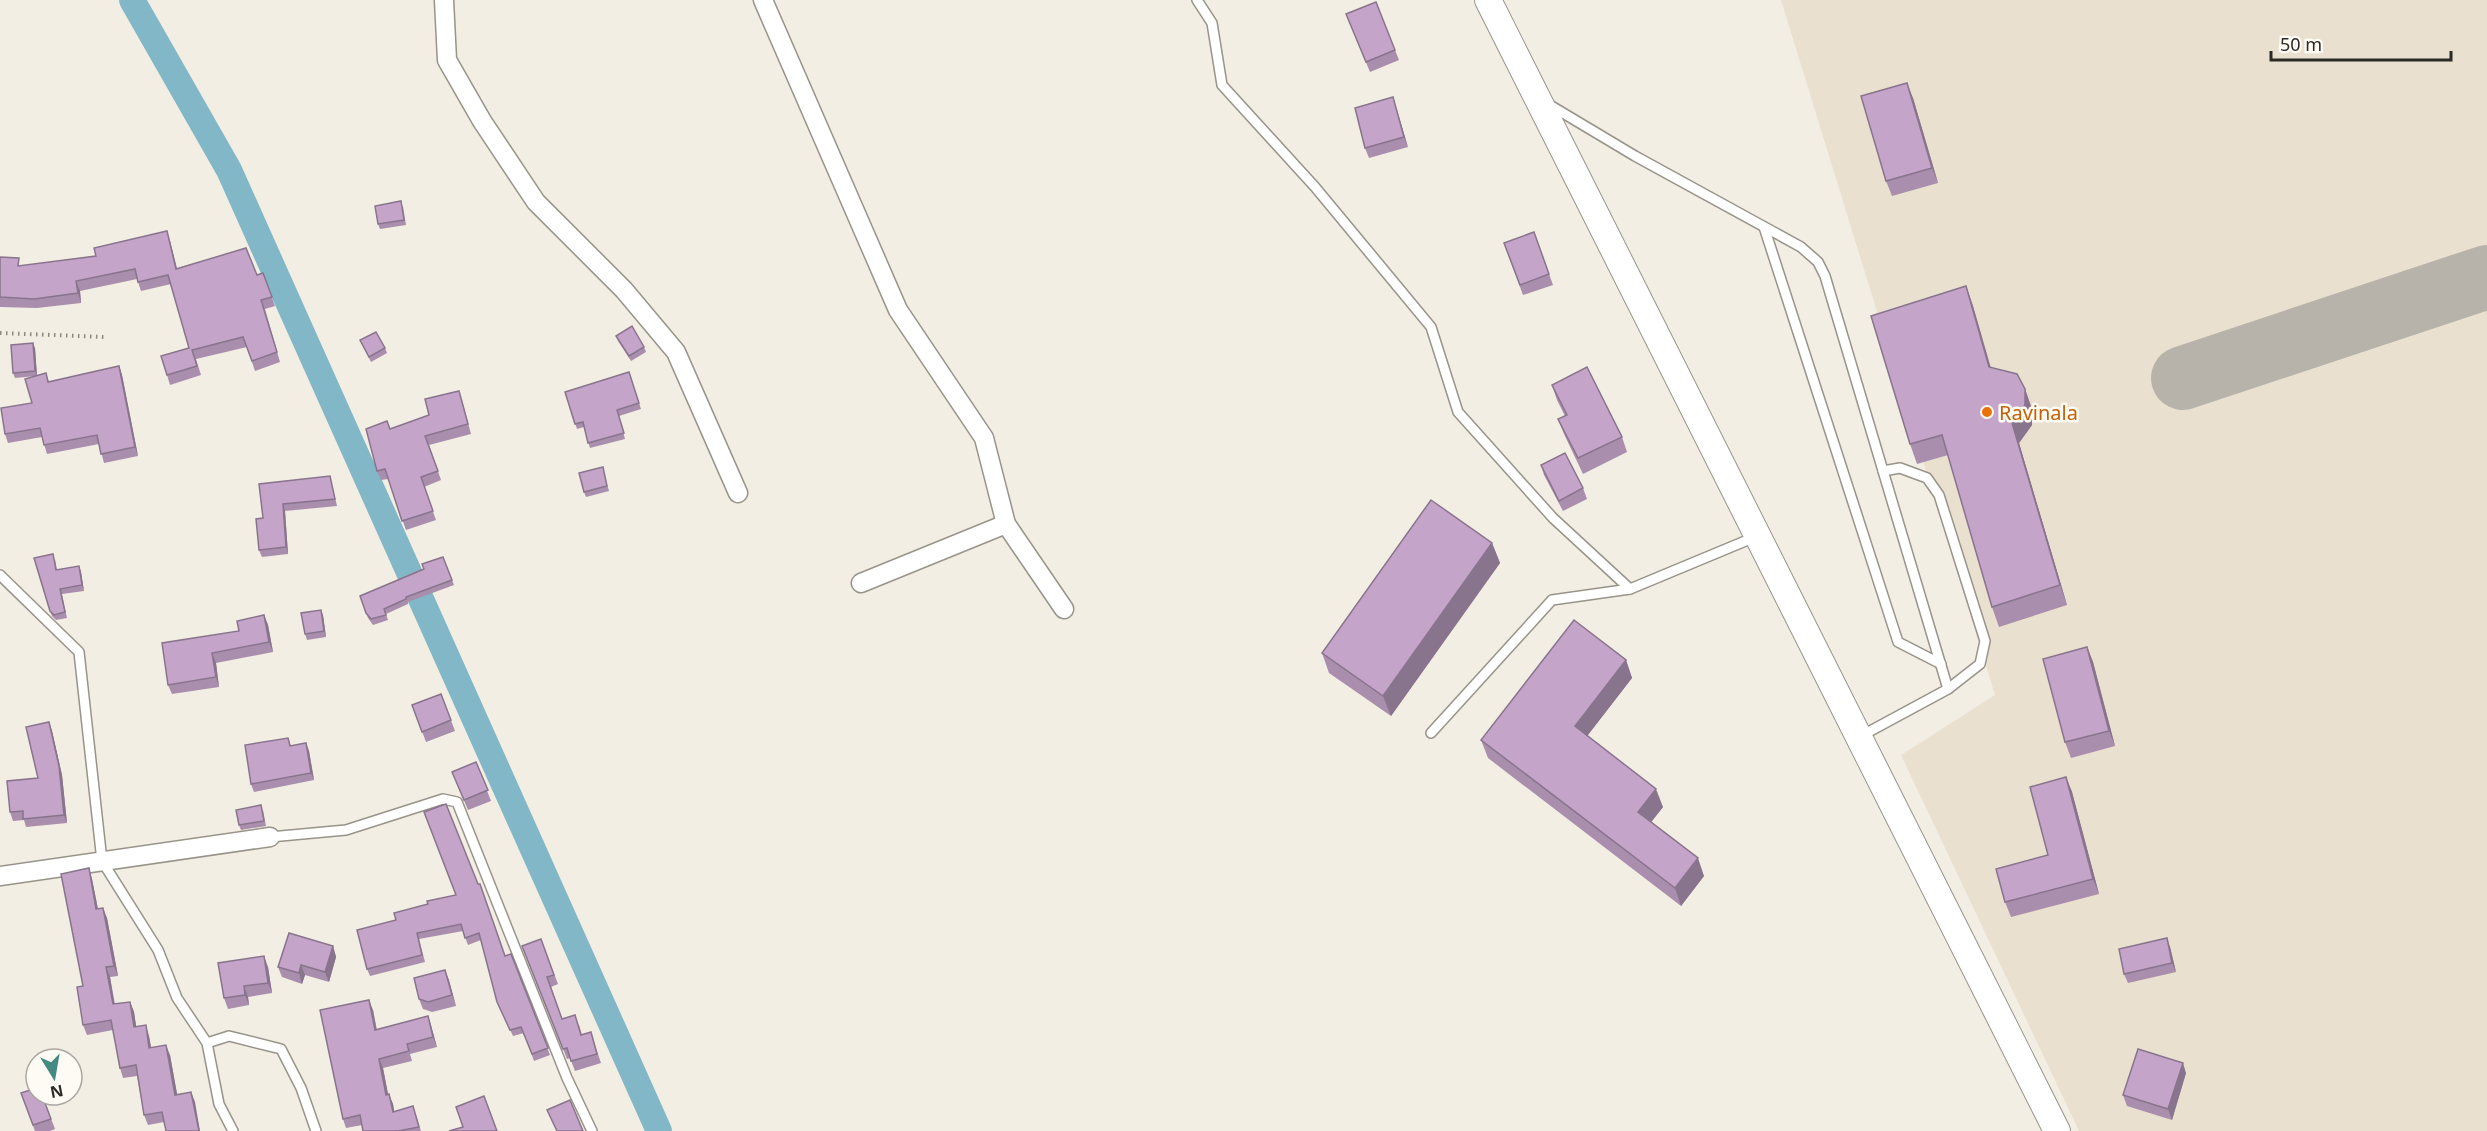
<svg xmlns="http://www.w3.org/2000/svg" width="2487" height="1131" font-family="'Noto Sans',sans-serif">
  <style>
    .built { fill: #e9e0d0 }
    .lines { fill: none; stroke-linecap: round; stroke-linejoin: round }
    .canal { stroke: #82b7c7; stroke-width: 26 }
    .taxiway { stroke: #b7b2aa; stroke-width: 64 }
    .service-casing { stroke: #98948a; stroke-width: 12 }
    .minor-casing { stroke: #98948a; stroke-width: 21 }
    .secondary-casing { stroke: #98948a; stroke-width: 28 }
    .path { stroke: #8b8880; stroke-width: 4; stroke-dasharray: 1.5 4.5; stroke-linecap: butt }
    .service { stroke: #fff; stroke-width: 9 }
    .minor { stroke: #fff; stroke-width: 18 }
    .secondary { stroke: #fff; stroke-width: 26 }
    .wall { fill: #a98ead }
    .shaded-wall { fill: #89748d }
    .building { fill: #c4a5c9; stroke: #89748d; stroke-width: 1.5 }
    .food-dot { fill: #e8710a; stroke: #fefbf5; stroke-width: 2 }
    .labels { text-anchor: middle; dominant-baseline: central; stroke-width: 5; stroke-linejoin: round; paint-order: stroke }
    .food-label { font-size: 20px; fill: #c56008; stroke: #fefbf5; text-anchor: start }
  </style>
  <rect width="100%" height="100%" fill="#f3eee3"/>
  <polygon class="built" points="1781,0 2487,0 2487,1131 2079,1131 1901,755 1995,695"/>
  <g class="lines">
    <polyline class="canal" points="132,0 229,170 659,1131"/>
    <polyline class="taxiway" points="2183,378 2487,277"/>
    <g class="service-casing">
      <g id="service">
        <polyline points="1197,0 1212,23 1222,85 1315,187 1431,327 1458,412 1553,518 1630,589"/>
        <polyline points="1548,104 1635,156 1801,247 1818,262 1825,276 1948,689 1861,736"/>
        <polyline points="1764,227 1898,642 1941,664"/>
        <polyline points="1883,471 1900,468 1927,478 1939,495 1985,641 1980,664 1948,689"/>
        <polyline points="0,575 79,652 102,861 158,950 177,998 207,1043 219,1104 233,1131"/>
        <polyline points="1431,733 1552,600 1630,589 1755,537"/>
        <polyline points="270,837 346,830 443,799 457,802 567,1078 592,1131"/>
        <polyline points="207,1043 229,1036 281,1049 301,1088 316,1131"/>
      </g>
    </g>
    <g class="minor-casing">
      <g id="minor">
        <polyline points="444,0 447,60 482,121 536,202 624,290 676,352 738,493"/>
        <polyline points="763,0 898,310 984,438 1006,524 1064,609"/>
        <polyline points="861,583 1006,524"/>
        <polyline points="0,876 270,837"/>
      </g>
    </g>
    <g class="secondary-casing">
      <polyline id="secondary" points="1488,0 2057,1131"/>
    </g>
    <polyline class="path" points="0,333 105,337"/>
    <use href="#service" class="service"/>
    <use href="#minor" class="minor"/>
    <use href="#secondary" class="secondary"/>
  </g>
  <g class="wall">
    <polygon points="1346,14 1395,50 1399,60 1370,72"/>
    <polygon points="1393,97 1408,147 1369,158 1365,148"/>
    <polygon points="1913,98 1938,183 1892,196 1886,181"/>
    <polygon points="403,206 406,225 380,229 378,224"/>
    <polygon points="1534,232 1553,285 1523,295 1504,243"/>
    <polygon points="170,241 177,268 257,275 263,273 275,306 265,309 280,362 255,371 247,347 196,359 201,375 170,385 167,375 189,348 171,284 141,291 137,279 80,291 81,303 37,308 0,307 0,257 21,266 96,256"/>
    <polygon points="1966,286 1973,306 1991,368 2025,389 2032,409 2032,425 2019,443 2067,605 1999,627 1992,607 1948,455 1917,464 1910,444"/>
    <polygon points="616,336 644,347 646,352 631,361 618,341"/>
    <polygon points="360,340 385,348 387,353 371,362"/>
    <polygon points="35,348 37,376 46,373 49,382 119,366 122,375 138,456 104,463 99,444 47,454 42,437 8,443 5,434 32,403 36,376 15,378 13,373"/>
    <polygon points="629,372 641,409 619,416 625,439 590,448 584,427 577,429 565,392"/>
    <polygon points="1552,385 1622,437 1627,452 1583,474 1564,434 1558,419 1565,416 1557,400"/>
    <polygon points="462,400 471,434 429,445 441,480 424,487 436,520 406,530 388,479 381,480 377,471 390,429 429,415"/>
    <polygon points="1541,465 1583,488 1587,499 1563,511 1544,475"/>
    <polygon points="604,473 609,491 586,497 584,492"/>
    <polygon points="330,476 337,506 285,511 288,554 262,557 259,550 263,518 259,484"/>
    <polygon points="1492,543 1500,563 1391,716 1329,673 1322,653"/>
    <polygon points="443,557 454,585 408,602 408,604 386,614 388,620 373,625 368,618 360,596 424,569"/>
    <polygon points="55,559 57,570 79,566 81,572 84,591 62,594 67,618 56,620 52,616 50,611"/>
    <polygon points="264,615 268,625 273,652 216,663 219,687 172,694 168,685"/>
    <polygon points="323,615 326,637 307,640 305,634"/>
    <polygon points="2087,647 2093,662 2115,746 2071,758 2065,742"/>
    <polygon points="1626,660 1632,678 1587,736 1663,807 1651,822 1704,876 1681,906 1488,758 1481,740"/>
    <polygon points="441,694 455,731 426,742 412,705"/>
    <polygon points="49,722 52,731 62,775 67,823 26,827 24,820 13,821 10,812 38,778"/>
    <polygon points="288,738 291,746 306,743 309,751 314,780 254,792 251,784"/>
    <polygon points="476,762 491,801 468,810 452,772"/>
    <polygon points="2066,777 2072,792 2099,894 2011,917 2005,902 2048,855"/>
    <polygon points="263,810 266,826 241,830 239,825"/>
    <polygon points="92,879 98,909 107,918 118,976 110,977 115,1004 130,1002 134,1012 136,1027 149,1036 151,1047 170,1055 177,1094 195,1102 164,1122 148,1125 144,1115 137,1076 123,1078 120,1068 113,1030 87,1035 83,1025 83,986"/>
    <polygon points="456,895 505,956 511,954 550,1055 534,1061 524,1033 513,1036 497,1002 481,940 468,945 463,931 419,939 425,962 370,976 367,969 396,920 428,904"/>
    <polygon points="541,939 558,984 551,987 562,1019 579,1025 582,1035 594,1042 601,1063 575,1071 570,1058 567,1059 522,946"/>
    <polygon points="333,946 336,957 329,982 305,975 302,984 282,977 278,967"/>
    <polygon points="2170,947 2176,972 2128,983 2124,974"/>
    <polygon points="268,967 272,993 248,997 249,1005 228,1009 224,998"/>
    <polygon points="445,970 456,1006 432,1012 423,1009 419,999"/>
    <polygon points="373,1010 377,1030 428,1016 437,1047 410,1054 412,1061 383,1068 388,1095 393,1104 394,1112 416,1116 421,1131 363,1131 362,1125 346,1128 343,1119"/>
    <polygon points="2186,1073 2172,1120 2127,1106 2123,1095"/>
    <polygon points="21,1093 42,1095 55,1129 50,1131 35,1131"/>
  </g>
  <g class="shaded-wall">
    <polygon points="1907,83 1913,98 1938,183 1932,168"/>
    <polygon points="1393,97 1396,108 1408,147 1404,137"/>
    <polygon points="167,231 170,241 179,278 176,269"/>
    <polygon points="76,281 80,291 81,303 78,293"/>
    <polygon points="1966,286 1973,306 1996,387 1989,367"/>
    <polygon points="33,343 35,348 37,376 35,371"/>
    <polygon points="119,366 122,375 138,456 135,447"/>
    <polygon points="2025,389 2032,409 2032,425 2019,443 2067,605 2060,585 2012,423"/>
    <polygon points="283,504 285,511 288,554 286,547"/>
    <polygon points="1492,543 1500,563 1391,716 1383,696"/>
    <polygon points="79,566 81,572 84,591 82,585"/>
    <polygon points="321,610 323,615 326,637 324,631"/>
    <polygon points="264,615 268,625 273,652 269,642"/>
    <polygon points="2087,647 2093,662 2115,746 2109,731"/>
    <polygon points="212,653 216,663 219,687 216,677"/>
    <polygon points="1626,660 1632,678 1581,744 1575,726"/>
    <polygon points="49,722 52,731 62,775 67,823 64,815"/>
    <polygon points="306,743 309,751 314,780 311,773"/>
    <polygon points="2066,777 2072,792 2099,894 2093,879"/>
    <polygon points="1656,789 1663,807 1645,830 1638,812"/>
    <polygon points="1698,858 1704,876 1681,906 1675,888"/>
    <polygon points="89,868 92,879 100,920 96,909"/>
    <polygon points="103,908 107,918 118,976 114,966"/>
    <polygon points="2167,938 2170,947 2176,972 2172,963"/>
    <polygon points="333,946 336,957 329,982 325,972"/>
    <polygon points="264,956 268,967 272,993 268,983"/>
    <polygon points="301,965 305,975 302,984 299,973"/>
    <polygon points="106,967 110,977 116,1015 113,1004"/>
    <polygon points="445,970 449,980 456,1006 452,995"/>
    <polygon points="244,986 248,997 249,1005 245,995"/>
    <polygon points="369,1000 373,1010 378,1039 375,1030"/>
    <polygon points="130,1002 134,1012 138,1038 134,1027"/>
    <polygon points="428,1016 431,1025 437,1047 433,1037"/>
    <polygon points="146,1025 149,1036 153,1058 149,1048"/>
    <polygon points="166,1045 170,1055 179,1105 175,1095"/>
    <polygon points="379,1059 383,1068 390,1104 386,1095"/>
    <polygon points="2183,1063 2186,1073 2172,1120 2168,1109"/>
    <polygon points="191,1092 195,1102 200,1131 199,1131"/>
    <polygon points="389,1094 393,1104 396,1122 393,1112"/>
  </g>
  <g class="building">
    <polygon points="1376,2 1395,50 1366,62 1346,14"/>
    <polygon points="1907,83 1932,168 1886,181 1861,96"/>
    <polygon points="1393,97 1404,137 1365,148 1355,108"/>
    <polygon points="401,201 404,220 378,224 375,206"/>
    <polygon points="167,231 176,269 246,248 257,275 263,273 272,297 261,300 277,352 252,361 243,337 192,350 197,366 167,375 161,356 189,348 168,275 138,282 135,269 76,281 78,293 34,299 0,297 0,257 19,258 18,266 96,256 94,248"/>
    <polygon points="1534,232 1549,274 1520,285 1504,243"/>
    <polygon points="1966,286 1989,367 2017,374 2025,389 2025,405 2012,423 2060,585 1992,607 1942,435 1910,444 1871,316"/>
    <polygon points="632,326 644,347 629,356 616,336"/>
    <polygon points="376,332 385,348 369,357 360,340"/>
    <polygon points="33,343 35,371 13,373 11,345"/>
    <polygon points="119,366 135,447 101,454 97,435 44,445 40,428 5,434 1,408 32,403 25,379 46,373 48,382"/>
    <polygon points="1587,367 1622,437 1578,458 1558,419 1567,415 1552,385"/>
    <polygon points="629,372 639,403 617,410 624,433 588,443 583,422 575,424 565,392"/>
    <polygon points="459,391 468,424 425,436 438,471 421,477 433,511 402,521 385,469 377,471 366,429 387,421 390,429 429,415 425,399"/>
    <polygon points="1565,453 1583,488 1559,501 1541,465"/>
    <polygon points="603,467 607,486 584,492 579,473"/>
    <polygon points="330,476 335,499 283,504 286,547 259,550 256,519 263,518 259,484"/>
    <polygon points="1431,500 1492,543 1383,696 1322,653"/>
    <polygon points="53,554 56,570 79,566 82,585 60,589 65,612 54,615 50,611 34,558"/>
    <polygon points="443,557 452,580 406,597 406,599 384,609 386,615 371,619 366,613 360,596 424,569 422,564"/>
    <polygon points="321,610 324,631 305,634 301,613"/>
    <polygon points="264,615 269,642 212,653 216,677 168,685 162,643 239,631 237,621"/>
    <polygon points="1574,620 1626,660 1575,726 1656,789 1638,812 1698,858 1675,888 1481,740"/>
    <polygon points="2087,647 2109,731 2065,742 2043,659"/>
    <polygon points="441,694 451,720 422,732 412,705"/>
    <polygon points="49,722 59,766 64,815 23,819 23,811 10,812 7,781 38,778 26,727"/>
    <polygon points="288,738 290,746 306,743 311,773 251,784 245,745"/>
    <polygon points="476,762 488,790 464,800 452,772"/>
    <polygon points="2066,777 2093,879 2005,902 1996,869 2048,855 2030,787"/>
    <polygon points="446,804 478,884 480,884 505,956 511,954 548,1048 532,1054 521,1027 510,1030 497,1002 479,933 465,938 461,924 417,933 422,955 367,969 357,930 396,920 394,913 428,904 427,901 456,895 424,812"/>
    <polygon points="261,805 264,821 239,825 236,810"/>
    <polygon points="89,868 96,909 103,908 114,966 106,967 113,1004 130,1002 134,1027 146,1025 149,1048 166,1045 175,1095 191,1092 199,1131 166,1131 162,1112 144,1115 136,1065 120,1068 111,1020 83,1025 77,987 83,986 61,874"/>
    <polygon points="289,933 333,946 325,972 301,965 299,973 278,967"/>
    <polygon points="2167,938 2172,963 2124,974 2119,949"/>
    <polygon points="541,939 554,975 547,977 562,1019 575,1015 581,1035 591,1032 597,1054 571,1061 567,1048 563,1049 522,946"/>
    <polygon points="264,956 268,983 244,986 245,995 224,998 218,963"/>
    <polygon points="445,970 452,995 428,1002 419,999 414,978"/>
    <polygon points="369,1000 375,1030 428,1016 433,1037 407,1044 409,1051 379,1059 386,1095 389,1094 393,1112 413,1106 419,1127 398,1131 363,1131 360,1115 343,1119 320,1010"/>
    <polygon points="2138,1049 2183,1063 2168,1109 2123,1095"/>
    <polygon points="36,1088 36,1095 42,1095 51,1119 33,1125 21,1093"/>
    <polygon points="484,1096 497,1131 449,1131 463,1127 456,1107"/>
    <polygon points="570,1100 583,1131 557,1131 547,1110"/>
  </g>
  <circle class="food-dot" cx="1987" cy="412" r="6"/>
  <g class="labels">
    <g class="food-label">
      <text x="1999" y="412">Ravinala</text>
    </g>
  </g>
  <g transform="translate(54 1077) rotate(169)"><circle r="28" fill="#fefbf5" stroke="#aaa7a2" stroke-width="1.5"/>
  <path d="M0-4.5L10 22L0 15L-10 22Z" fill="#438a83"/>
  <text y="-9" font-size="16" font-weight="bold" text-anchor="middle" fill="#2c2a26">N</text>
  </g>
  <path d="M2271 51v9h180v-9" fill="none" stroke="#2c2a26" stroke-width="3"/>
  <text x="2280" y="51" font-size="18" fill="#2c2a26" stroke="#fefbf5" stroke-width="4.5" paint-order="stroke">50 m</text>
</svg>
